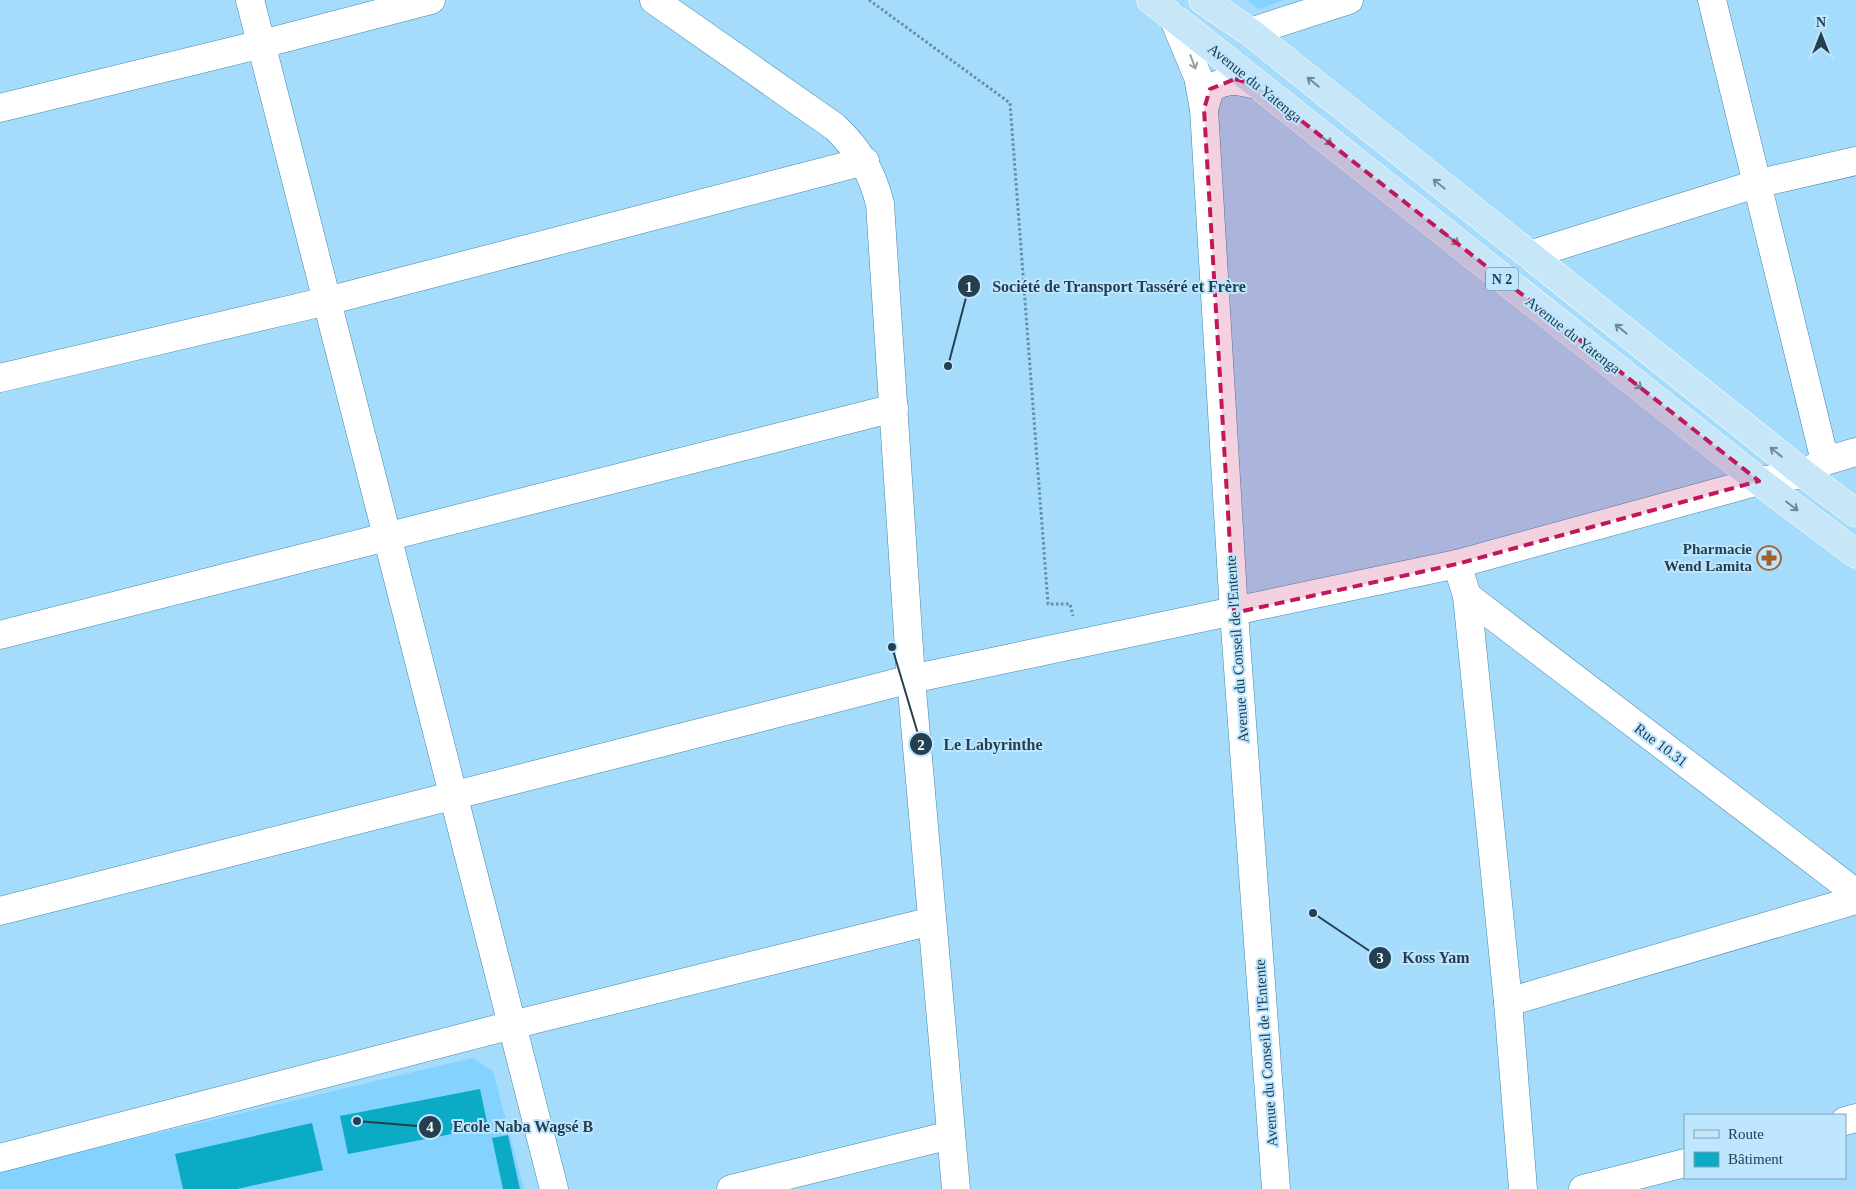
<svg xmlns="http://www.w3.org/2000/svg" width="1856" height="1189" font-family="Georgia,serif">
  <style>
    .built { fill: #84d2fe }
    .building { fill: #0baac5 }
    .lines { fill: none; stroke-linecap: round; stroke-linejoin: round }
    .minor-casing { stroke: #4387ac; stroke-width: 29 }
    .tertiary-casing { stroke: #4387ac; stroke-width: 29 }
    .primary-casing { stroke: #fff; stroke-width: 29 }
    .path { stroke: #658ea6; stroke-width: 3; stroke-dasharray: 2.5 2.5; stroke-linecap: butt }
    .minor { stroke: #fff; stroke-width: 28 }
    .tertiary { stroke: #fff; stroke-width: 28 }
    .primary { stroke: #c7e6f8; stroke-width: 28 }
    .oneway { stroke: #92a0a8 }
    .oneway2 { stroke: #6d8b9c }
    .marked { fill: #c2185b; fill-opacity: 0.2; stroke: #c2185b; stroke-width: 4; stroke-dasharray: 10 6; stroke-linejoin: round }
    .labels { text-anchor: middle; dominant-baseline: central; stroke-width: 4; stroke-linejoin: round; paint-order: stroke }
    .shield { fill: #bee6fe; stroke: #527284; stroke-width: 1 }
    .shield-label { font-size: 14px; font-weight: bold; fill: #244050 }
    .street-label { font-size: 15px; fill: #244050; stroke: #bee6fe }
    .poi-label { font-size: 15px; font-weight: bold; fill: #244050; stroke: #bee6fe; text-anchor: end }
    .leader { fill: none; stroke: #244050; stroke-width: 2 }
    .callout-dot { fill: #244050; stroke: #bee6fe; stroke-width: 2 }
    .mark-label { font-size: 15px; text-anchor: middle; font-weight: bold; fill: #fff }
    .callout-label { font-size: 16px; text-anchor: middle; font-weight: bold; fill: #244050; stroke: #bee6fe; stroke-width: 4; stroke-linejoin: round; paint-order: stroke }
  </style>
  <rect width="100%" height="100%" fill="#a5dbfb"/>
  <g class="built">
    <polygon points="1247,0 1284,0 1259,9"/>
    <polygon points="472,1058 493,1071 524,1189 0,1189 0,1171"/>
  </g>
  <g class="building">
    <polygon points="480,1089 488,1127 348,1154 340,1116"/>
    <polygon points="312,1123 323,1170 237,1189 183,1189 175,1154"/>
    <polygon points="508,1135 520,1189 503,1189 492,1138"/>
  </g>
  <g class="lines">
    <g class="minor-casing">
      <g id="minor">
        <polyline points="250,0 554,1189"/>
        <path d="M654,0L835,127C859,150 872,172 880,204L911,679L956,1189"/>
        <polyline points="1712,0 1825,461"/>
        <polyline points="1250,32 1349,0"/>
        <polyline points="0,108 262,44 431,0"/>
        <polyline points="1529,255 1756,184 1856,161"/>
        <polyline points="0,378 327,301 865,161"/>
        <polyline points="1457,564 1467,596 1508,1002 1523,1189"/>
        <polyline points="1467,596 1856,893"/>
        <polyline points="0,635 894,408"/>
        <polyline points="0,911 911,679 1457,564 1759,481 1804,474 1825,461 1856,452"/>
        <polyline points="1508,1002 1856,900"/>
        <polyline points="1845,1121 1856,1118"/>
        <polyline points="0,1158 512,1025 932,921"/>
        <polyline points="731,1189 951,1135"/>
        <polyline points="1583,1189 1685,1163"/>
      </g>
    </g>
    <g class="tertiary-casing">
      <g id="tertiary">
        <polyline points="1173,17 1198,77 1204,109 1234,613 1276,1189"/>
        <path d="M1204,109L1210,89C1227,78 1237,80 1256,85"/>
      </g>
    </g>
    <g class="primary-casing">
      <g id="primary">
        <polyline points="1151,0 1759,481 1856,554"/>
        <polyline points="1203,0 1250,32 1804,474 1856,513"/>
      </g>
    </g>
    <polyline class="path" points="869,0 1010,103 1048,604 1070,604 1073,616"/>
    <use href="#minor" class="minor"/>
    <use href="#tertiary" class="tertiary"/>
    <use href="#primary" class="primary"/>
  </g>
  <defs><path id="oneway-shaft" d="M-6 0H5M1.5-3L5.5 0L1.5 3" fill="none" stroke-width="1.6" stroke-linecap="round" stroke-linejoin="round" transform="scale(1.25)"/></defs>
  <use class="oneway" href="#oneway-shaft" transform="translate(1193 62) rotate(69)"/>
  <g class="oneway2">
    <use href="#oneway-shaft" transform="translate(1313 82) rotate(-141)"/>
    <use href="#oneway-shaft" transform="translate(1326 140) rotate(38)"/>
    <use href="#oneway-shaft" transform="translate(1439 184) rotate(-141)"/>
    <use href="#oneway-shaft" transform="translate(1453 240) rotate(38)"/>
    <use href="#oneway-shaft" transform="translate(1621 329) rotate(-141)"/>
    <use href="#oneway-shaft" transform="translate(1636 384) rotate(38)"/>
    <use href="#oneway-shaft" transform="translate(1776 452) rotate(-141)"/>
    <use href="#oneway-shaft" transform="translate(1792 506) rotate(37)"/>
  </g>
  <path class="marked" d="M1235,79L1256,85L1759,481L1457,564L1234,613L1204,109L1210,89Z"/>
  <defs>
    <g id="pharmacy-ring" transform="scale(1.25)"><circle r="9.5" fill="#bee6fe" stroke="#a25f2e" stroke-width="1.5"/><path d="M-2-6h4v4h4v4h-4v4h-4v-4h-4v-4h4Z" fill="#a25f2e"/></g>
  </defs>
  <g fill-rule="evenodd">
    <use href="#pharmacy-ring" x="1769" y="558"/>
  </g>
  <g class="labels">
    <rect class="shield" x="1486" y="267.5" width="32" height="23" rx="4"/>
    <g class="shield-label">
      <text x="1502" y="279">N 2</text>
    </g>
    <g class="street-label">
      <text transform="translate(1255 83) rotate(39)">Avenue du Yatenga</text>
      <text transform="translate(1573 335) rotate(38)">Avenue du Yatenga</text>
      <text transform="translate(1237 649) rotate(-94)">Avenue du Conseil de l'Entente</text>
      <text transform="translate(1661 745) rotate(37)">Rue 10.31</text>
      <text transform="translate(1266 1053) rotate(-94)">Avenue du Conseil de l'Entente</text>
    </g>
    <g class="poi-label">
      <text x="1752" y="549">Pharmacie<tspan x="1752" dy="17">Wend Lamita</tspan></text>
    </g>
  </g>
  <path class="leader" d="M948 366L969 286M892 647L921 744M1313 913L1380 958M357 1121L430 1127"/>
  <g class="callout-dot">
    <circle cx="948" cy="366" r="5"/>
    <circle cx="892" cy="647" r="5"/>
    <circle cx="1313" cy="913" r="5"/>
    <circle cx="357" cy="1121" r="5"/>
    <circle cx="969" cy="286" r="12"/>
    <circle cx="921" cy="744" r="12"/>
    <circle cx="1380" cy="958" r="12"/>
    <circle cx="430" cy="1127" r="12"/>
  </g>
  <g class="mark-label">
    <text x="969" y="292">1</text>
    <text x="921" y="750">2</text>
    <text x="1380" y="963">3</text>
    <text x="430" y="1132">4</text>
  </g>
  <g class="callout-label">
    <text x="1119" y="292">Société de Transport Tasséré et Frère</text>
    <text x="993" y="750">Le Labyrinthe</text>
    <text x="1436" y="963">Koss Yam</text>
    <text x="523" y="1132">Ecole Naba Wagsé B</text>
  </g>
  <rect x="1684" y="1114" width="162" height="65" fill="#bee6fe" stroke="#80a4b8"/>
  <rect x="1694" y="1130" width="25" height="8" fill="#c7e6f8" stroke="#80a4b8"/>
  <text x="1728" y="1139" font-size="15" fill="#244050">Route</text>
  <rect x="1694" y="1152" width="25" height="15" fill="#0baac5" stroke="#80a4b8"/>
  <text x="1728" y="1164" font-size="15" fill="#244050">Bâtiment</text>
  <g transform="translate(1821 35)" stroke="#bee6fe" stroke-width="4" paint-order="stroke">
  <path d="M0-4L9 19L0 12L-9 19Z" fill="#244050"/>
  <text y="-8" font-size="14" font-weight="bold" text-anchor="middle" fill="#244050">N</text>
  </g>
</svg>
